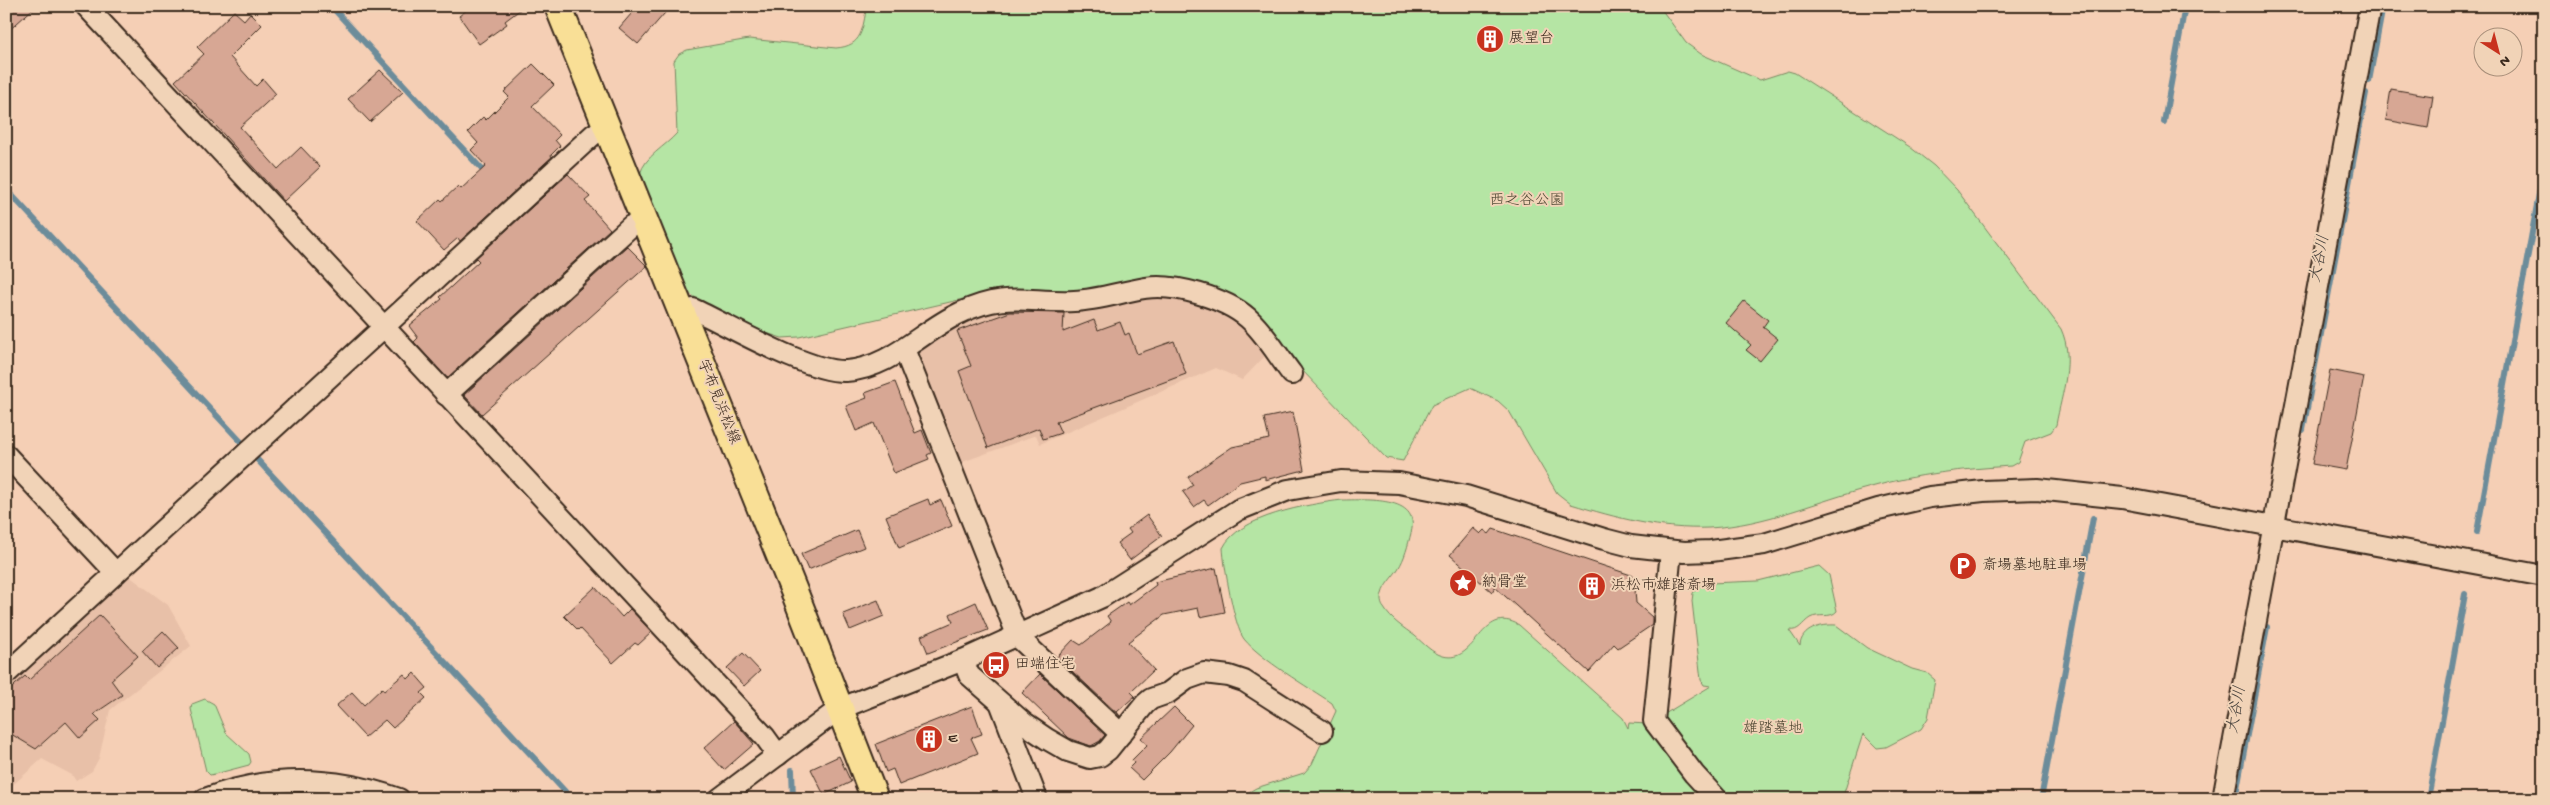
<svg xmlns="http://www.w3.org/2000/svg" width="2550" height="805" font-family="'Gochi Hand','Klee One',sans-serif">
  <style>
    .built { fill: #e8c0a8 }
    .green { fill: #b5e5a4; stroke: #788861 }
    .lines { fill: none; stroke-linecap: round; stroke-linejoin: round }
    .stream { stroke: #6c8c9a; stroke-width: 6 }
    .building { fill: #d7a794; stroke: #3b2a1e }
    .minor-casing { stroke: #3b2a1e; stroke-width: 24 }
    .major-casing { stroke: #3b2a1e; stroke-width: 30 }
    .minor { stroke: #f1d3b7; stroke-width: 20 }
    .major { stroke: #f9df96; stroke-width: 26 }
    .labels { text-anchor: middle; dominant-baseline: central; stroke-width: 4; stroke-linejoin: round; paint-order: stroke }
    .poi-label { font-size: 15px; fill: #3b2a1e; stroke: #f1d3b7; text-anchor: start }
    .park-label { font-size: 15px; fill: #4d4632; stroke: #f1d3b7 }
    .street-label { font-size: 15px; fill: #3b2a1e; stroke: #f1d3b7 }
    .water-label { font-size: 16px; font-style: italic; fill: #47423d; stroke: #f1d3b7 }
  </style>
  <rect width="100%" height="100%" fill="#f5cfb5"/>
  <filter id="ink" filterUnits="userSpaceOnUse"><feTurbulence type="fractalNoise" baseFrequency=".02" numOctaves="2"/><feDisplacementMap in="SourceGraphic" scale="10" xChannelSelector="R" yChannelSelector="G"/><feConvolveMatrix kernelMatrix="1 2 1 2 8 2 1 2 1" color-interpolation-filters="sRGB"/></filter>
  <g filter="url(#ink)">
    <g class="built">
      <polygon points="1163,296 1179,297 1231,318 1241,325 1266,355 1242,380 1216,368 1040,444 1036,435 957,464 914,354 962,323 982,314 1004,309"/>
      <polygon points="125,573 168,605 191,646 110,710 99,758 92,771 76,781 72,775 42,759 6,791 6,682"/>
    </g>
    <g class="green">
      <path d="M867,6H1659L1686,43L1701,54L1760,80L1788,71L1795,73L1910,147L1934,166L1957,190L2061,329C2075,360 2062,392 2056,425L2051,432L2025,442L2018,462L2011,466C1963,469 1917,474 1871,487C1817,501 1766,525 1709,528C1661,530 1617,518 1571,504L1557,493L1509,411L1498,401L1470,388L1432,405L1403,461L1386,458L1300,368L1202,285C1154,269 1132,286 1086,290C1058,293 1030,288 1002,290L799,337L782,338L766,333L700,301L689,293L681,280L640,174C645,156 665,147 677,133L674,61L679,54L687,50L749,39L836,48C863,46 862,29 867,6Z"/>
      <path d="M1342,500C1364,500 1422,495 1411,533C1408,545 1405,558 1398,569C1393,577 1384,585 1382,594C1380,598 1381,605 1384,608C1391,620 1404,628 1415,636C1423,643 1432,653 1443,656C1477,665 1481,603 1519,625L1623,718L1628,728L1629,723L1648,724L1711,686L1704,685L1701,680L1692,601L1693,593L1700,585L1710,583L1758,581L1819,566L1829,575L1837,611C1830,619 1819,613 1810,618C1802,623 1799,632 1789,630L1800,646C1801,629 1821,624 1836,625L1867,648L1912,669L1927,673L1935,680L1928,718L1921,729L1886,747L1877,748L1863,734L1842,799H1237L1256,788L1304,773L1312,764L1336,711L1332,703C1308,687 1260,659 1244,639C1234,626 1224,566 1223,548C1238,516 1309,504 1342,500Z"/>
      <polygon points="205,699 214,704 226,733 249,754 251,762 249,765 215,774 210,775 206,771 191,709 192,704"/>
    </g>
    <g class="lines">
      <g class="stream">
        <polyline points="331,6 488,176"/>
        <polyline points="2369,81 2383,6"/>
        <polyline points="2164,122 2185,6"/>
        <polyline points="6,189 245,446"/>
        <polyline points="2303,430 2366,93"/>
        <polyline points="253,455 572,799"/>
        <polyline points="2477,532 2544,167"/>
        <polyline points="792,770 793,799"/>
        <polyline points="2041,799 2093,518"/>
        <polyline points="2235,799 2267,627"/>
        <polyline points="2428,799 2465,594"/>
      </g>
    </g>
    <g class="building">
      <polygon points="6,6 36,6 6,33"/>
      <polygon points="472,6 525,6 505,21 507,24 479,44 459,16"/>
      <polygon points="638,6 671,6 638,44 619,28"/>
      <polygon points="234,11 244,20 250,13 262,25 230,57 256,86 263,79 276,94 240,127 278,169 301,147 320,167 284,201 175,81 204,54 197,47"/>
      <polygon points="533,64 554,85 532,106 560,135 555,140 560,146 551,155 552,157 460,241 458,238 444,250 417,221 440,199 442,201 458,186 461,189 486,166 471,150 478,143 468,132 483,117 486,120 509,97 504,92"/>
      <polygon points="380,70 403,92 370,122 348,99"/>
      <polygon points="2391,89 2433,96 2428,128 2386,120"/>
      <polygon points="568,174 590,197 585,201 610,229 447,378 414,342 418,338 409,326 442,299 440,297 479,261 476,258"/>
      <polygon points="627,246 647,266 482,414 464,395"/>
      <polygon points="1744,301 1768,320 1763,327 1778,339 1760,361 1746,350 1751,345 1726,323"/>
      <polygon points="1010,312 1064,313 1063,332 1094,320 1098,330 1120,322 1125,335 1129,333 1137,354 1174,341 1186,374 1056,422 1061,433 1043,439 1039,428 988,448 959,371 971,366 957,331"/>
      <polygon points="2330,370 2364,377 2346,470 2312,464"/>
      <polygon points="895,382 915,433 922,430 931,453 927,455 929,459 894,473 874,423 856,431 846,406 867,398 865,393"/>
      <polygon points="1293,412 1304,470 1265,480 1265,476 1240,482 1208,505 1204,500 1194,507 1183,492 1193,485 1188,477 1232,447 1269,439 1264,418"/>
      <polygon points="928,499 930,505 941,500 952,526 899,548 886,516"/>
      <polygon points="1147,515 1162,536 1130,560 1117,543 1131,533 1128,529"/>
      <polygon points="1473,528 1480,534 1484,530 1489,534 1493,529 1634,576 1636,603 1652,617 1652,625 1618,648 1614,644 1589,672 1495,587 1492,592 1450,555"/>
      <polygon points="857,530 864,547 808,570 801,554"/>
      <polygon points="1216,568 1225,612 1200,617 1198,608 1164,615 1128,642 1154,670 1131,692 1135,696 1117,712 1120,716 1057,657 1073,640 1081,645 1111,622 1107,616 1127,602 1129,605 1156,585 1155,582"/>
      <polygon points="595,587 622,617 630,609 652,632 638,645 635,643 613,663 580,628 578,630 564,616"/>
      <polygon points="878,600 884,616 850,630 843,614"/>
      <polygon points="976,602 988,630 928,653 921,636 953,622 950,614"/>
      <polygon points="100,615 138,656 111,680 122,695 94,714 100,720 80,738 66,722 36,749 6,731 6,693 25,676 29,680"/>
      <polygon points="163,631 179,648 157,668 142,651"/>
      <polygon points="743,653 760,671 744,686 727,668"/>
      <polygon points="414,673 427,688 421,693 426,698 393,728 385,720 365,737 336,706 352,692 364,705 382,688 384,691 404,674 408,679"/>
      <polygon points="1040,674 1105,735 1100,741 1091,746 1069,738 1022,693"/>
      <polygon points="972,706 982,734 971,738 978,753 899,785 893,769 886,772 876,744"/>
      <polygon points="1174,707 1192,725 1170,752 1142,780 1129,768 1134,763 1132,760 1147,745 1141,738"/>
      <polygon points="734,721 754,744 724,770 704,748"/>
      <polygon points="839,756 851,782 824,795 811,769"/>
    </g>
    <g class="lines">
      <g class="minor-casing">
        <g id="minor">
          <polyline points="86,6 765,737 778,755"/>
          <path d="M682,313L693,309C730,326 809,373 846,371C891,368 921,331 960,313C1005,291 1029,303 1074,301C1098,300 1121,292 1145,288C1174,283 1225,298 1248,318C1265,333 1278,356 1292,374"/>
          <polyline points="904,349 1018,637 1121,734"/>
          <polyline points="446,395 631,226 645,221"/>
          <polyline points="6,455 116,573"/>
          <polyline points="1671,551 1654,721 1694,774 1717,799"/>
          <polyline points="963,660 969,675 1025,724 1047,739 1068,751 1090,758 1100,756 1108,750 1145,704 1151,699 1168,693 1187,679 1204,673 1229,676 1244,681 1322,731"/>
          <polyline points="6,674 594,134 607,129"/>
          <polyline points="1001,705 1037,799"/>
          <path d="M205,799C270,774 334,776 399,799"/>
          <polyline points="719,799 839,709 963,660 1102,597 1238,510 1288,490 1341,481 1399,483 1466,496 1604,539 1631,546 1684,552 1711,551 1764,544 1878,509 1930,497 1983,491 2037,489 2122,498 2544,576"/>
          <polyline points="2223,799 2370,6"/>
        </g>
      </g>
      <g class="major-casing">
        <polyline id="major" points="558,6 794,591 875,799"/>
      </g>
      <use href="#minor" class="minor"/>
      <use href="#major" class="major"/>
    </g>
  </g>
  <defs>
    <g id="building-disc" transform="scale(1.4375)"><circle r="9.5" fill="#c8321e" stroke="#f1d3b7"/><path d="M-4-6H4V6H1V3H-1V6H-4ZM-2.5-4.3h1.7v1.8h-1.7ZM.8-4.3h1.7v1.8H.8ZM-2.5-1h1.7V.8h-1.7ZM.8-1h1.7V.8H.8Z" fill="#fff"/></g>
    <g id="parking-disc" transform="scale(1.4375)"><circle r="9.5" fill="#c8321e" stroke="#f1d3b7"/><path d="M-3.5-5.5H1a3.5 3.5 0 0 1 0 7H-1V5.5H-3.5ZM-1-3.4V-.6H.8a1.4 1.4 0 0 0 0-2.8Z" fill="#fff"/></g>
    <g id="sight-disc" transform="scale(1.4375)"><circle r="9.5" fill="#c8321e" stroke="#f1d3b7"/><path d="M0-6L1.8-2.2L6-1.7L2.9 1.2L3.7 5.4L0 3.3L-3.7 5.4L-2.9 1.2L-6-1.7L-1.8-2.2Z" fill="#fff"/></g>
    <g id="bus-disc" transform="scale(1.4375)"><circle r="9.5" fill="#c8321e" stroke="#f1d3b7"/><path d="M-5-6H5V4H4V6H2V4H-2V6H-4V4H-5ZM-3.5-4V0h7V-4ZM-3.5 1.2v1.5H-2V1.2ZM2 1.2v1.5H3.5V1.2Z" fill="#fff"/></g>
  </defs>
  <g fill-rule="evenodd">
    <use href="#building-disc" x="1490" y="39"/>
    <use href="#parking-disc" x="1963" y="566"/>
    <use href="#sight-disc" x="1463" y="583"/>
    <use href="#building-disc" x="1592" y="586"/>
    <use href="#bus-disc" x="996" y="665"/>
    <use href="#building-disc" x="929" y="739"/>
  </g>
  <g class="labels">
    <g class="poi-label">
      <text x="1509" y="39">展望台</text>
      <text x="1982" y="566">斎場墓地駐車場</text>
      <text x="1482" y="583">納骨堂</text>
      <text x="1611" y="586">浜松市雄踏斎場</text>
      <text x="1015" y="665">田端住宅</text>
      <text x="948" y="739">E</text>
    </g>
    <g class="park-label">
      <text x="1527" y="201">西之谷公園</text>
      <text x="1773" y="729">雄踏墓地</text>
    </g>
    <g class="street-label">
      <text transform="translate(718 402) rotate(68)">宇布見浜松線</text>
    </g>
    <g class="water-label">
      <text transform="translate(2321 259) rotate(-79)">大谷川</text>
      <text transform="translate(2238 710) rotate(-80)">大谷川</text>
    </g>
  </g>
  <rect width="2550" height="805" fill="none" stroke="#f1d3b7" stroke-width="25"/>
  <rect x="12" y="12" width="2525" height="780" fill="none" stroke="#3b2a1e" stroke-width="2" filter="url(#ink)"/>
  <g transform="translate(2498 52) rotate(144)"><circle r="24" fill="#f1d3b7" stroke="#a88f7a"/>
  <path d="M0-4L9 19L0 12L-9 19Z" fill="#c8321e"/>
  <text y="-8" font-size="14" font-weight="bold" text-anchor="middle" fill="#3b2a1e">N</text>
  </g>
</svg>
